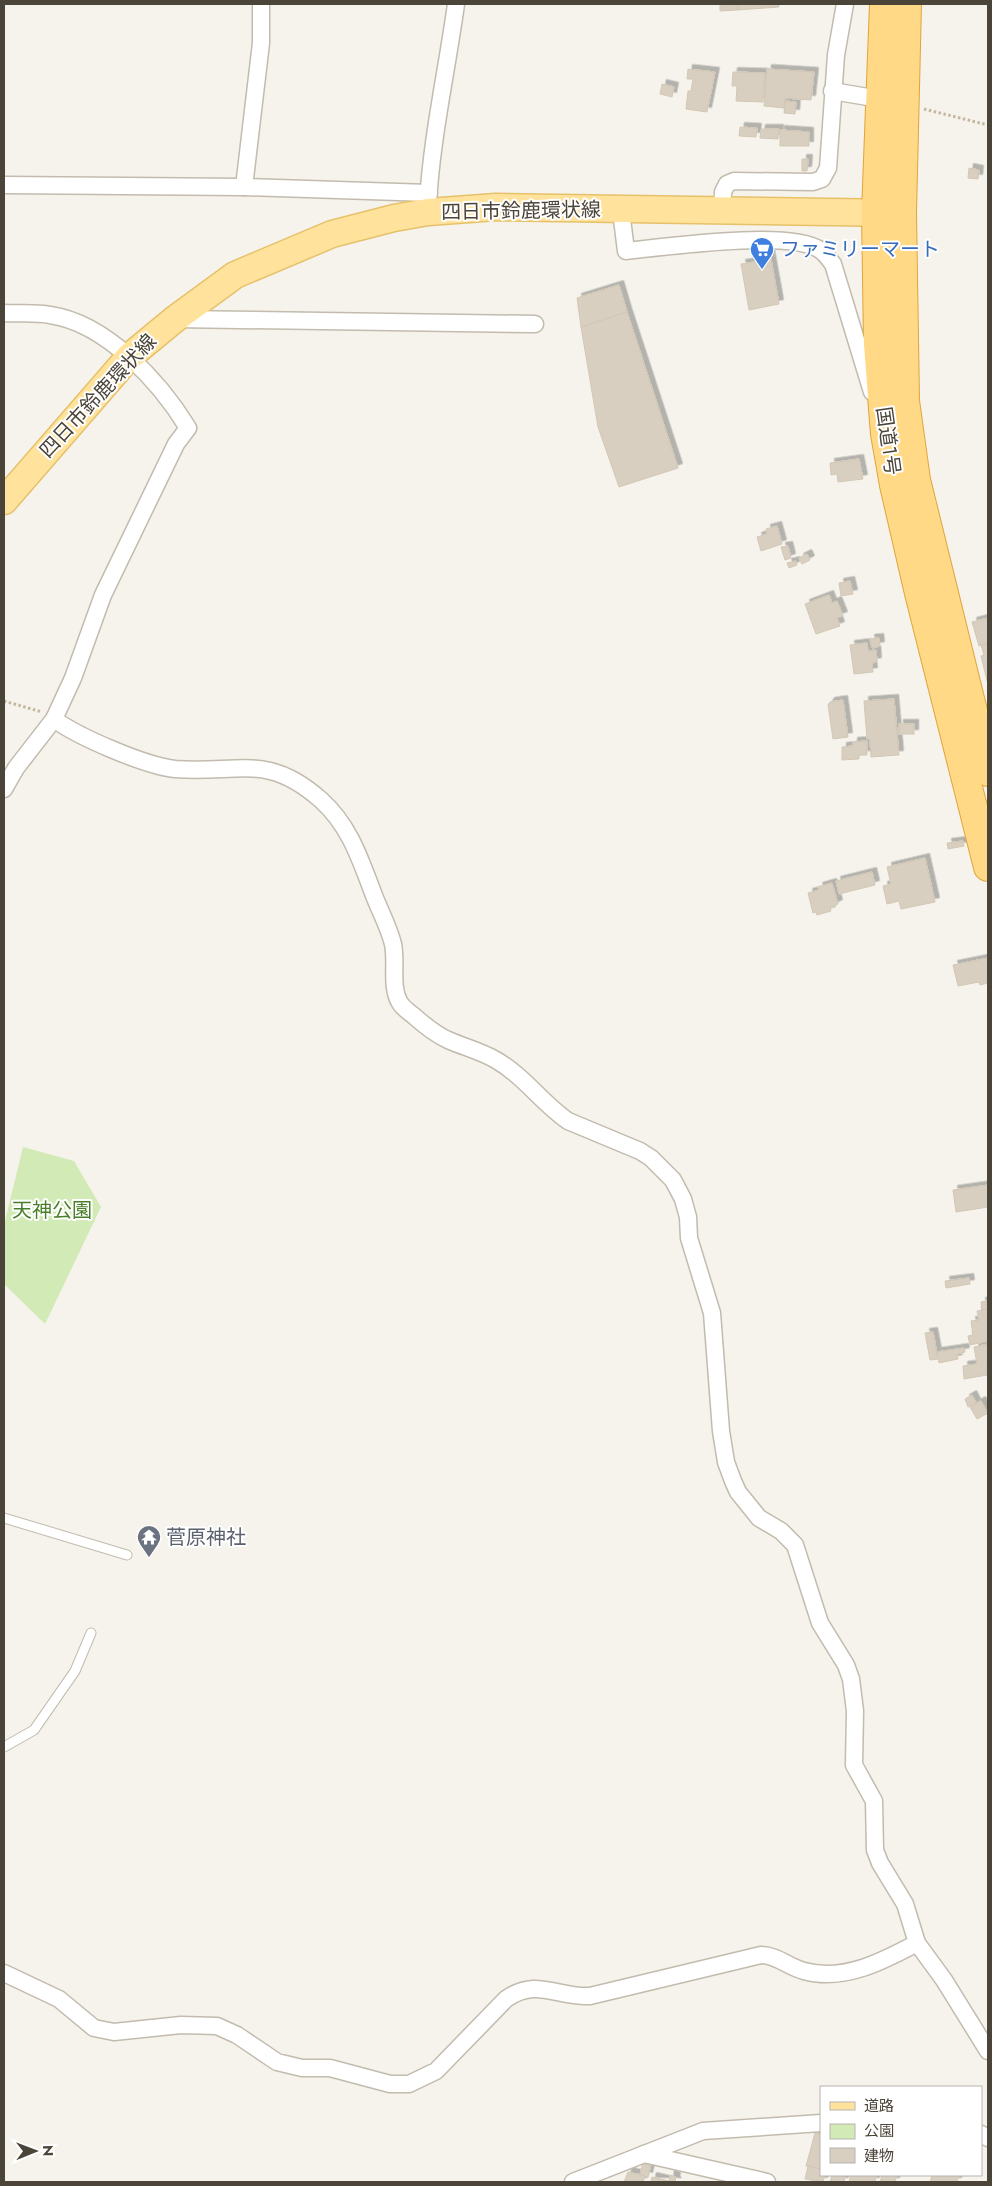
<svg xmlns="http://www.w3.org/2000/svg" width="992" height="2186" font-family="Jost,'Noto Sans JP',sans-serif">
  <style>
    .park { fill: #d2eab5 }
    .building { fill: #d8cfc1; stroke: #d3c7b4; filter: url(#shadow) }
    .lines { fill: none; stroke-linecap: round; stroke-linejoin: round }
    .service-casing { stroke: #c2bbae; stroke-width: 11 }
    .minor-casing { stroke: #c2bbae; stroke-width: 19 }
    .primary-casing { stroke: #e6c16a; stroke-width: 29 }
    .trunk-casing { stroke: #e0a43c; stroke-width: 30 }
    .path { stroke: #c4b79f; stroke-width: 3; stroke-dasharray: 2.5 2.5; stroke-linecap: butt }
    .service { stroke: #fff; stroke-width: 9 }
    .minor { stroke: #fff; stroke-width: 16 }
    .primary { stroke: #ffe39c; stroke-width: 26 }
    .trunk { stroke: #ffd985; stroke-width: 28 }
    .labels { text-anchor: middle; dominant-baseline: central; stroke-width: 4; stroke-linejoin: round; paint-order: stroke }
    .street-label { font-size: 20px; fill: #4b4439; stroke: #fff }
    .shop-label { font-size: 20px; fill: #366cbe; stroke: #fff; text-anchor: start }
    .park-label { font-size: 20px; fill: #4a7f2a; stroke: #fff }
    .worship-label { font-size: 20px; fill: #5b616d; stroke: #fff; text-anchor: start }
  </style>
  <defs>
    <filter id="shadow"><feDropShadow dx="4.5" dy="-4.5" stdDeviation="0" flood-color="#0004"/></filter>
  </defs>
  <rect width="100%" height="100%" fill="#f6f3ec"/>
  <polygon class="park" points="23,1147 74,1161 101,1207 45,1324 4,1284 4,1225"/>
  <g class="building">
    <polygon points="720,4 738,4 737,10 720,11"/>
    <polygon points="738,4 779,4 779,7 737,10"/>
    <polygon points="688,69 715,72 707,112 686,109 688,91 691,91 693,79 687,79"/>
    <polygon points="767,69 814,72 811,100 785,98 784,108 764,106"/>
    <polygon points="733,72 765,73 763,102 736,101 737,86 732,86"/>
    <polygon points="662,84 674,87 672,97 660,94"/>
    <polygon points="785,101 796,102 795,114 784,113"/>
    <polygon points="740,127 757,128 756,137 739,136"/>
    <polygon points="761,129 779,129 778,139 760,138"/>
    <polygon points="780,130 809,132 809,146 780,146"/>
    <polygon points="802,159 808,159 807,171 802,171"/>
    <polygon points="969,168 979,170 978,179 968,178"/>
    <polygon points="770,254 779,304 749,310 741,264 761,261 760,256"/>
    <polygon points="619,285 627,312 581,327 577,298"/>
    <polygon points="627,312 678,468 619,487 598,427 581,327"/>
    <polygon points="859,459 863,479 838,482 837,474 831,475 830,463"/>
    <polygon points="777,526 782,544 761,551 757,537 767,534 766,529"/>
    <polygon points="788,546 791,558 785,560 781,547"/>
    <polygon points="807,554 810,560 802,564 799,558"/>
    <polygon points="796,561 797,565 789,568 787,563"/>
    <polygon points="850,581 853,594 841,596 839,583"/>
    <polygon points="829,595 832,603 837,601 843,616 837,618 840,626 816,634 805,604"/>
    <polygon points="988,618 988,643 979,646 972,622"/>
    <polygon points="879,638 880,646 872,648 870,639"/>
    <polygon points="867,643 868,651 876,650 877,662 872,663 873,672 854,674 850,645"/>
    <polygon points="988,643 988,680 987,681 981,656 984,655 981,645"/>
    <polygon points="894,699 899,755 871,757 870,739 867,739 864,701"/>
    <polygon points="843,700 848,737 833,739 828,705 830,702"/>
    <rect x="899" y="724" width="15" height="10"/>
    <polygon points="867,741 867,755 859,755 859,759 842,760 842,747 853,746 853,742"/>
    <polygon points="963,841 964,846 948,849 947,843"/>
    <polygon points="925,858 935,902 901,909 899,901 887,904 883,886 891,884 887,867"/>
    <polygon points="872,872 875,885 839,894 836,881"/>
    <polygon points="832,883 838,904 830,908 831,911 817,915 816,912 813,913 808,893 819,890 818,887"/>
    <polygon points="988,958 988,983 980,985 979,982 958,986 953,965"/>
    <polygon points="988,1185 988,1207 956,1212 953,1190"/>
    <polygon points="969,1278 970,1284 946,1288 945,1281"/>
    <polygon points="988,1301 988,1309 982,1310 981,1302"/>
    <polygon points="988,1309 988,1341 970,1345 968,1336 973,1335 971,1321 979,1320 977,1311"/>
    <polygon points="933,1332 938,1359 930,1360 925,1333"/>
    <polygon points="988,1344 987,1375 964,1379 963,1366 977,1364 974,1347"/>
    <polygon points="964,1348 965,1352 957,1354 958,1359 939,1363 937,1352"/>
    <polygon points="972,1395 976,1403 968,1407 965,1399"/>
    <polygon points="981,1401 988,1413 977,1419 970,1407"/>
    <polygon points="815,2133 821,2135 821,2169 806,2166"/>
    <polygon points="643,2162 651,2164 648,2177 640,2175"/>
    <polygon points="808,2166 821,2169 821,2175 825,2175 823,2182 805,2179"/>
    <polygon points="628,2172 645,2176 643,2182 624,2182"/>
    <polygon points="670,2175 676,2177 675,2182 677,2182 651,2182 652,2177 669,2181"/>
    <polygon points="832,2175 845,2177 844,2182 830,2182"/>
    <polygon points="851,2175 876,2175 875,2182 849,2182"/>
    <polygon points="882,2175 897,2175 895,2182 880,2182"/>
    <polygon points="932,2175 959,2175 957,2182 930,2182"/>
  </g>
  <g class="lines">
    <g class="service-casing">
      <g id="service">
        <polyline points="4,1518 127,1555"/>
        <polyline points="4,1747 34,1730 75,1671 91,1633"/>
      </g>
    </g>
    <g class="minor-casing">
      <g id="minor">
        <polyline points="832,91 880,99"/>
        <polyline points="4,185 244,187 429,193"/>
        <polyline points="244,187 261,43 261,4"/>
        <path d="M428,202C432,135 447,70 456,4"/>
        <path d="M621,211L626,251C665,247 790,229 820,250C825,253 829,259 833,264L872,392"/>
        <polyline points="722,212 723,192 727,184 734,181 813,182 822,179 828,168 836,55 845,4"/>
        <path d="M4,313C19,314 35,312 50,315C106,323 160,382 188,428L176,444L103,595L73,678L54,719L16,768L4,789"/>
        <polyline points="175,319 535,324"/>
        <path d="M54,719C78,737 146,766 175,769C238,774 267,752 321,800C351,827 361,862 375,898C381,913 389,928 393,944C397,962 390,987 400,1003C403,1008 409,1012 414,1016C424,1025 435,1034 448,1040C464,1047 481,1051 496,1060C524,1076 542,1103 568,1121L640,1151L651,1158L673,1180L683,1199L688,1217L689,1238L712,1313L721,1431L726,1462L733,1481L738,1492L759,1518L781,1531L795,1545L820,1623L846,1665L851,1679L855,1711L854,1765L874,1801L875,1850L880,1863L905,1904L917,1943L944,1980L988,2051"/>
        <path d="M4,1973L59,1999L94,2028L114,2032L181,2025L217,2026L237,2035L277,2062L302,2068H330L390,2084H409L436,2071L506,1999C537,1977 557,1998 590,1996L761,1955C777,1955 788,1967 804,1971C844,1982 883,1961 917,1943"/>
        <polyline points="981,2134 988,2138"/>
        <polyline points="644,2154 767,2182"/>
        <polyline points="573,2182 703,2131 821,2123"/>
      </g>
    </g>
    <g class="primary-casing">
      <polyline id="primary" points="4,501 129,357 175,319 235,275 332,234 394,218 428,212 496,207 898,213"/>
    </g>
    <g class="trunk-casing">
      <g id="trunk">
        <polyline points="884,4 876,212 878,344 885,434 894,485 919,593 988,867"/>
        <polyline points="907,4 902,213 905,401 916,480 988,772"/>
      </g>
    </g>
    <g class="path">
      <polyline points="924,109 988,125"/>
      <polyline points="4,701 42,712"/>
    </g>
    <use href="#service" class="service"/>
    <use href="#minor" class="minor"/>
    <use href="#primary" class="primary"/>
    <use href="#trunk" class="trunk"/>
  </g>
  <defs>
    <g id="supermarket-pin" transform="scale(1.25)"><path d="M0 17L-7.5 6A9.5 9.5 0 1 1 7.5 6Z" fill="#3f7fe0" stroke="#fff"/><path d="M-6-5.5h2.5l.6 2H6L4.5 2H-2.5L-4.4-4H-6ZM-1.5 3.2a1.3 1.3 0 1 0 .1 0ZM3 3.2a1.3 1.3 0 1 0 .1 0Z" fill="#fff"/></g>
    <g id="temple-pin" transform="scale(1.25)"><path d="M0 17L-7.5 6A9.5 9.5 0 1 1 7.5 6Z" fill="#6b7280" stroke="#fff"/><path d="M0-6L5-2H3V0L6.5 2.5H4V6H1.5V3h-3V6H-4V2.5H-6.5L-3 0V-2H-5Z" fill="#fff"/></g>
  </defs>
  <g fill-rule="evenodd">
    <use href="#supermarket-pin" x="762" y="249"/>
    <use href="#temple-pin" x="149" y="1537"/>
  </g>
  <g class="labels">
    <g class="street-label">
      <text transform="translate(521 211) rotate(-1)">四日市鈴鹿環状線</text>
      <text transform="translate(98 396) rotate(-47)">四日市鈴鹿環状線</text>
      <text transform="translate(888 441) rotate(82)">国道1号</text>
    </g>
    <g class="shop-label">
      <text x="780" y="249">ファミリーマート</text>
    </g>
    <g class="park-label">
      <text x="52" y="1210">天神公園</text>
    </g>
    <g class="worship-label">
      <text x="166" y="1537">菅原神社</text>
    </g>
  </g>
  <rect width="992" height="2186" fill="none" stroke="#4b4439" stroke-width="10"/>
  <rect x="820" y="2086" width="162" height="90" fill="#ffffff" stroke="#b7b4b0"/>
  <rect x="830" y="2102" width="25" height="8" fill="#ffe39c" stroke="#b7b4b0"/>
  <text x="864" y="2111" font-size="15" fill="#4b4439">道路</text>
  <rect x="830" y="2124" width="25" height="15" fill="#d2eab5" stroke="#b7b4b0"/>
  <text x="864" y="2136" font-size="15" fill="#4b4439">公園</text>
  <rect x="830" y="2148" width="25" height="15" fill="#d8cfc1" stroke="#b7b4b0"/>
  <text x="864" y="2161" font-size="15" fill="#4b4439">建物</text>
  <g transform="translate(35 2151) rotate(89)" stroke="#ffffff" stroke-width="4" paint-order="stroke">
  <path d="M0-4L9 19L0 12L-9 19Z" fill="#4b4439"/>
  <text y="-8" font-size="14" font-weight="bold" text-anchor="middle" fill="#4b4439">N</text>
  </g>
</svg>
